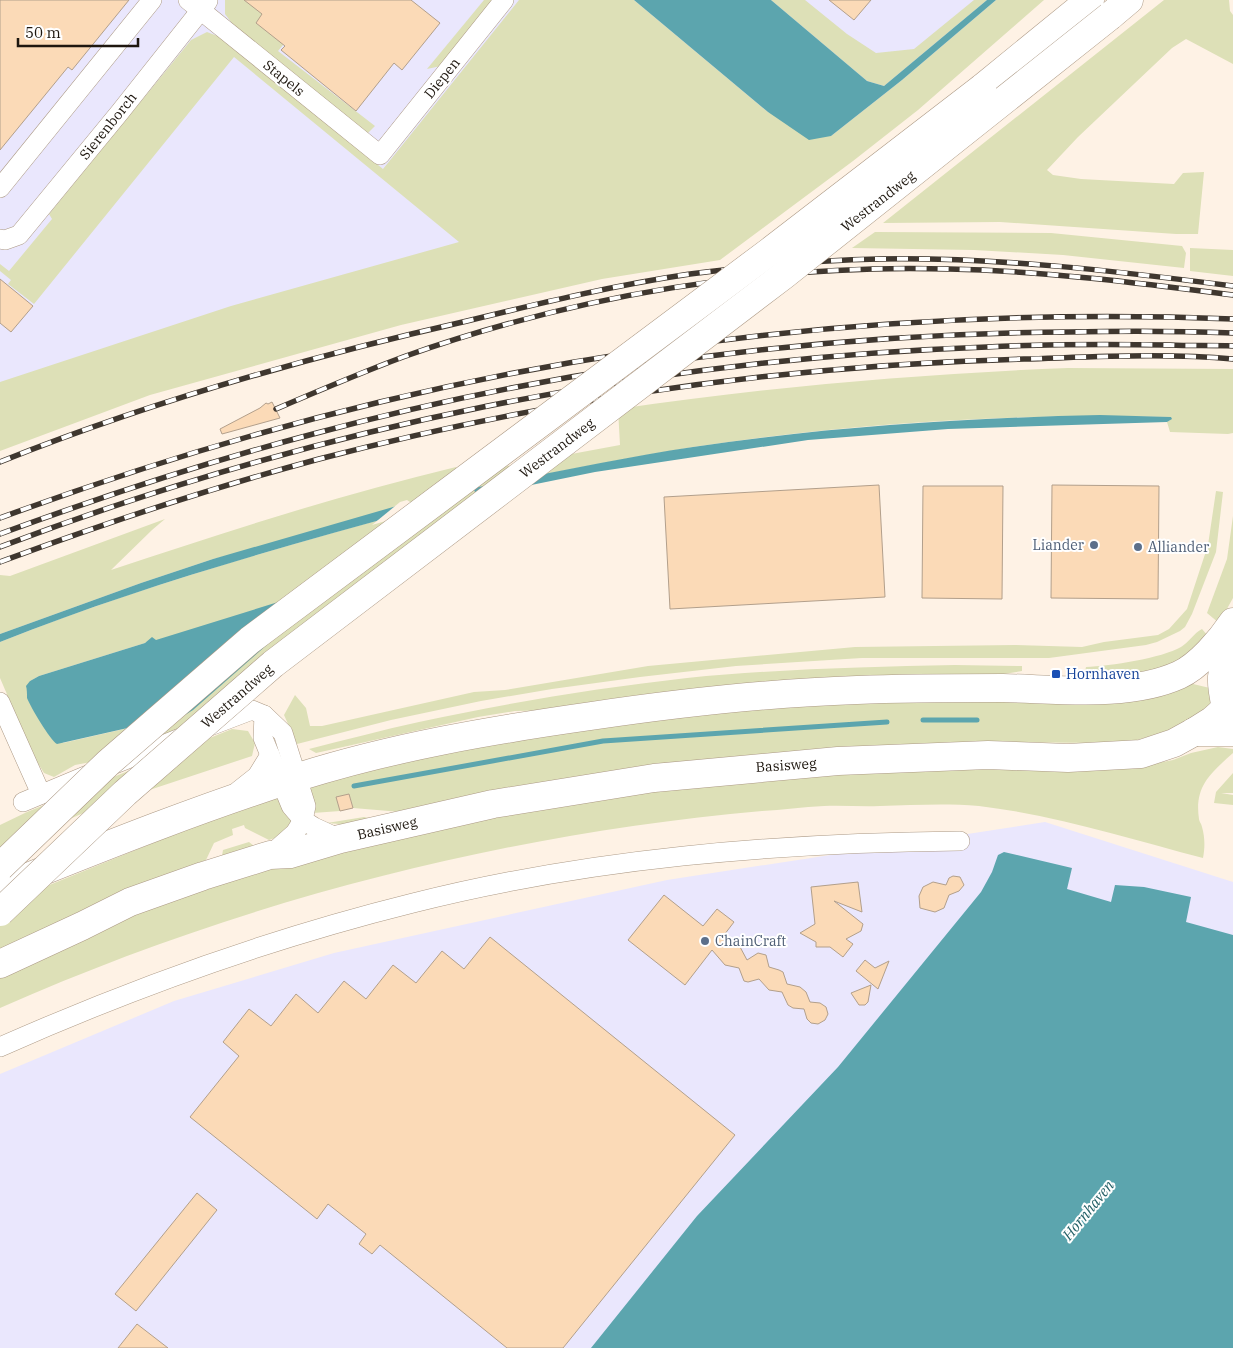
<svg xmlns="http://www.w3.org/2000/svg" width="1233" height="1348" font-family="'IBM Plex Serif',serif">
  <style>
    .industrial { fill: #eae7fd }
    .green { fill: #dde0b7; fill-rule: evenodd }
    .water { fill: #5ca5ae }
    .pier { fill: #fef2e5 }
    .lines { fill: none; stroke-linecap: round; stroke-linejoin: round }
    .stream { stroke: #5ca5ae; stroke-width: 5 }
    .building { fill: #fbdab7; stroke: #b29f8b }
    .street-casing { stroke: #ac9985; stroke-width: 20 }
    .secondary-casing { stroke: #ac9985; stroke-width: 29 }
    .highway-casing { stroke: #ac9985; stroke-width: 29 }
    .street { stroke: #fff; stroke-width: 19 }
    .secondary { stroke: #fff; stroke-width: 28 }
    .highway { stroke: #fff; stroke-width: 28 }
    .rail-casing { stroke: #3f372f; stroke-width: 5.5 }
    .rail { stroke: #fff; stroke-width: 4; stroke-dasharray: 11; stroke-linecap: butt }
    .highway-bridge-casing { stroke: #ac9985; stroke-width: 29; stroke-linecap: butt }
    .highway-bridge { stroke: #fff; stroke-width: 28 }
    .service-dot { fill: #5c6f8a; stroke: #fff; stroke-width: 2 }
    .transit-dot { fill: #1a4fb4; stroke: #fff; stroke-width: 2 }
    .labels { text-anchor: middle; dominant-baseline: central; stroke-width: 4; stroke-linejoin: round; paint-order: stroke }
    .street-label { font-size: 14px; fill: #1e170f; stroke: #fff }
    .service-label { font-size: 14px; fill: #4e5e75; stroke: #fff; text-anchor: start }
    .transit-label { font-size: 14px; fill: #164399; stroke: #fff; text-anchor: start }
    .water-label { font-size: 15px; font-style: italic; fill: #256168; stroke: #fff }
  </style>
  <rect width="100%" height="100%" fill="#fef2e5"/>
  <g class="industrial">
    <polygon points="0,0 1014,0 771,222 0,411"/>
    <polygon points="1045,822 1233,882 1233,1051 628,1348 0,1348 0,1074 174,1001 334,953 667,880"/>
  </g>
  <g class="green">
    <polygon points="225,0 321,0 278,51 375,126 367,134 234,26 225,14"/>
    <polygon points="484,0 496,0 441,66 427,69"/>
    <polygon points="519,0 634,0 768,112 831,136 902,80 996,0 1044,0 918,110 853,161 720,260 602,279 401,325 150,395 0,451 0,382 231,306 459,242 234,57 34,304 8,284 11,280 0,271 0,264 9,271 52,219 49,214 191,40 207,32 220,37 383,169"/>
    <polygon points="771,0 805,0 847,34 876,53 914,49 974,0 987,0 884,86 867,81"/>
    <polygon points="1164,0 1229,0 1230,11 1233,15 1233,64 1186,39 1172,48 1078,137 1047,170 1053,175 1081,179 1174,184 1183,173 1204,172 1198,234 1176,234 1000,222 883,223"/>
    <polygon points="875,232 1051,233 1182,246 1186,253 1184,268 1063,255 974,250 852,248"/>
    <polygon points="1190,248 1233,250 1233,276 1190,271"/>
    <path d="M1068,368L1233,369V433L1228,434L1170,432L1167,422L1170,420L1171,417C1011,413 850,423 693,447C620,459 547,474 474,488L477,496L464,500L469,527L237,708L91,762L75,765L54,777L44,773L34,757L0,678V642C133,589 270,550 408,512L213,559L141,583L0,634V575L10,576L165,519L152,530L111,570C225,532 339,495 456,467L459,475L620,445L618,409C767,387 918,374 1068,368ZM154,639L155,640L185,715L63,743L30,681L39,676L145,643Z"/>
    <polygon points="1216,491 1223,492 1216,552 1192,614 1185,627 1180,631 1157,642 1146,645 1049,658 862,658 736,666 640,677 552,689 481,701 391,720 297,744 284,715 295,695 306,708 310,726 322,726 474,692 505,690 648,666 855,647 1015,645 1082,647 1104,642 1158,635 1169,629 1187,609 1208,545"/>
    <polygon points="1233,516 1233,598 1219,623 1207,613 1227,559"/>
    <path d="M1202,629L1208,636L1180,660L1165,669L1117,681L1084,676L1086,667C1110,666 1162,658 1181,647C1189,642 1194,633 1202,629Z"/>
    <path d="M955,665L1022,666V671L985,677L560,710L515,711L478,717L316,753L309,749C345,740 382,730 419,722C507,703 597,688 687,678C776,669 866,667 955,665Z"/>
    <polygon points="1193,684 1214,689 1210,707 1165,732 1133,741 1105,743 992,742 401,812 353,808 349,794 337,797 340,811 313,813 307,783 440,753 673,716 825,704"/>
    <polygon points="232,729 248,731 255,743 252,756 95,808 42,831 0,850 0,825 27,812"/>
    <path d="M1218,747L1233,749V753C1211,773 1194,786 1199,819C1199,821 1202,825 1202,827C1205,837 1205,848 1203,858C1130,839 1055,815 979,806C946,803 913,805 880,806C861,807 843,805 824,806C803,807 782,810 762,811C501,834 239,902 0,1008V975L140,912L241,878L322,854L438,826L659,786L897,768L1137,767L1173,760L1191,753Z"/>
    <polygon points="1233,773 1233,793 1221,793 1233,795 1233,805 1214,803 1216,792"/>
    <path d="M279,792C282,805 284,814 295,823L281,836L269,840L245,828L244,825L232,829L233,835L214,843L206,860L115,894L44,932L0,951V905Z"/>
    <polygon points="364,817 378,820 352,825 327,823"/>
    <polygon points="249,842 254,846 222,856 223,850"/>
  </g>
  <g class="water">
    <polygon points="634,0 771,0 867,81 884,86 987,0 996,0 902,80 831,136 809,140 768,112"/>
    <path d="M1100,415L1171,417L1172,419L1167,422L948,429L808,440L595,472L477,496L473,488C546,474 620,458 693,447C827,427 964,418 1100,415Z"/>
    <path d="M407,503L409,512C271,550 133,589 0,642V634L141,583L213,559Z"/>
    <path d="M336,584L193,710L185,715L57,744C50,740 30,706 27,698C27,694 27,689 26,686L30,681L39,676L145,643L152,637L156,640Z"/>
    <polygon points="1004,852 1072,868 1067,889 1111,902 1115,885 1144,887 1191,897 1186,922 1233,935 1233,1348 591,1348 697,1216 838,1067 981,892 992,872 998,855"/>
  </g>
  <polygon class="pier" points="407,500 410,502 410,514 372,525 400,502"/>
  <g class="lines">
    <g class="stream">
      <polyline points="923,720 977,720"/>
      <polyline points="354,786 603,741 887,722"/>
    </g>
  </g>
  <g class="building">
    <polygon points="0,0 129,0 72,70 68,67 0,150"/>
    <polygon points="244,0 411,0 440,23 402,70 394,63 356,111 281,50 285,46 256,23 262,14"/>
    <polygon points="829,0 871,0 854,20"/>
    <polygon points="0,279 33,306 11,332 0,323"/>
    <polygon points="272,402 280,418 222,434 220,429 260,408 266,403 268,404"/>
    <polygon points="879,485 885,597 670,609 664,497"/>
    <polygon points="1052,485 1159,486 1158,599 1051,598"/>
    <polygon points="923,486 1003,486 1002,599 922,598"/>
    <polygon points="349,794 353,808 340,811 336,797"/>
    <polygon points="953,876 960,877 964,885 959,891 949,895 944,908 935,912 920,908 919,896 923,887 933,882 946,885 949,878"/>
    <polygon points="858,882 862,912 834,901 863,924 861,931 846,939 853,944 843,957 830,947 816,947 816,942 800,933 815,924 811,887"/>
    <polygon points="664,895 703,926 717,909 734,922 721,939 739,945 747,960 758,953 766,955 769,967 779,970 783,972 787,984 800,987 806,992 810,1002 820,1003 826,1007 828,1014 825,1020 818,1024 811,1023 807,1019 804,1009 793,1008 788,1005 782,992 769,990 759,979 748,982 744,981 739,968 725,965 712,950 685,985 628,940"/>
    <polygon points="490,937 735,1135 563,1348 507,1348 380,1245 372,1254 359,1244 366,1234 328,1204 317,1219 190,1117 239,1056 223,1042 249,1009 271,1026 296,994 318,1013 344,981 366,999 393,965 416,983 442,951 464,969"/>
    <polygon points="865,960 875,968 889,961 878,989 856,971"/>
    <polygon points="871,985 868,1002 865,1005 859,1005 851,993"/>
    <polygon points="197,1193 217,1210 136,1311 115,1294"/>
    <polygon points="137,1324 168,1348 118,1348"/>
  </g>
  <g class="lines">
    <g class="street-casing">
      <g id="street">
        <polyline points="188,0 380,155 504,0"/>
        <polyline points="0,188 152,0"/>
        <polyline points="0,239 5,240 19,235 120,112 208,1"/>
        <polyline points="0,702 41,794"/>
        <polyline points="264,715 263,738 291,806 303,820 314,827 340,839"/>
        <polyline points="210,726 252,710 264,715 283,733 306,806 303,820 295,833 270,855"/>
        <polyline points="115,764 180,738"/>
        <polyline points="238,791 257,776 270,755"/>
        <polyline points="23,802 90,774"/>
        <path d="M0,1047C133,988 272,938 413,903C591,858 777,843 960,841"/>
      </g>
    </g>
    <g class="secondary-casing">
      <g id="secondary">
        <path d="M1226,708C1220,681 1219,672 1233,646"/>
        <polyline points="1194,732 1233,732"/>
        <path d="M0,890L18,881C110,844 203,807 298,777C393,747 492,730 591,716C679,703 767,693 857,690C905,688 954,688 1003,688C1058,689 1128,698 1179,675C1199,666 1221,640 1233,622"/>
        <polyline points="0,964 82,926 130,902 203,876 270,855 290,854 340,839 493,804 654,778 838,761 988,755 1068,758 1141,754 1174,743 1194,732 1213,720 1233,702"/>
      </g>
    </g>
    <g class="highway-casing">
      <g id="highway">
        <polyline points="1110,16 1129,0"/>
        <polyline points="982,88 1090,0"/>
      </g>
    </g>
    <use href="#street" class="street"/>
    <use href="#secondary" class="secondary"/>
    <use href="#highway" class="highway"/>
    <g class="rail-casing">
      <g id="rail">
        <path d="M276,409C318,391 360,373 403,357C577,295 764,264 949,269C1044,271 1139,283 1233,295"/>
        <path d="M0,462C152,401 308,357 467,321C541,303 615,285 690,274C753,266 816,260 879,259C998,257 1115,271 1233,286"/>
        <path d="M0,518C125,472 251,433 380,402C659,335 947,308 1233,319"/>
        <path d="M0,534C103,496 207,462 313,434C559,368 814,334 1069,332C1124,331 1178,331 1233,333"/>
        <path d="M0,547C315,427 650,359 987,347C1048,344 1109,344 1170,345C1191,346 1212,345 1233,346"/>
        <path d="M0,562C105,523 211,488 319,459C549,399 787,365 1024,359C1094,357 1164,353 1233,359"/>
      </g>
    </g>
    <use href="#rail" class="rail"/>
    <g class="highway-bridge-casing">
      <g id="highway-bridge">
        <polyline points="0,867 108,763 250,640 769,252 982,88"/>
        <polyline points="0,912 125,793 273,664 784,275 1110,16"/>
      </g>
    </g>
    <use href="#highway-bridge" class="highway-bridge"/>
  </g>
  <g class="service-dot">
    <circle cx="1094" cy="545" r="5"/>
    <circle cx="1138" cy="547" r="5"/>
    <circle cx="705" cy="941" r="5"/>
  </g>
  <rect class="transit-dot" x="1051" y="669" width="10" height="10" rx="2.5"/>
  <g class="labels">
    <g class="street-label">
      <text transform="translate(284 78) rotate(39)">Stapels</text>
      <text transform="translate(442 78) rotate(-51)">Diepen</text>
      <text transform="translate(108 126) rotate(-51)">Sierenborch</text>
      <text transform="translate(878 201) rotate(-38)">Westrandweg</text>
      <text transform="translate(557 448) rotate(-37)">Westrandweg</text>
      <text transform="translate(237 696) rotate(-41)">Westrandweg</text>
      <text transform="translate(786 765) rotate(-4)">Basisweg</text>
      <text transform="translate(387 828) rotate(-13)">Basisweg</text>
    </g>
    <g class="service-label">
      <text x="1084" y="545" text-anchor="end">Liander</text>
      <text x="1148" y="547">Alliander</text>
      <text x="715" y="941">ChainCraft</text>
    </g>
    <g class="transit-label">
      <text x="1066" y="674">Hornhaven</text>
    </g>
    <g class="water-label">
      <text transform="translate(1088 1210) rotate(-51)">Hornhaven</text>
    </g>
  </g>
  <path d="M18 38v8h120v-8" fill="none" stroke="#1e170f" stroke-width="2.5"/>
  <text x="25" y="38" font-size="15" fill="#1e170f" stroke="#ffffff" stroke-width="4" paint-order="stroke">50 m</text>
</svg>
